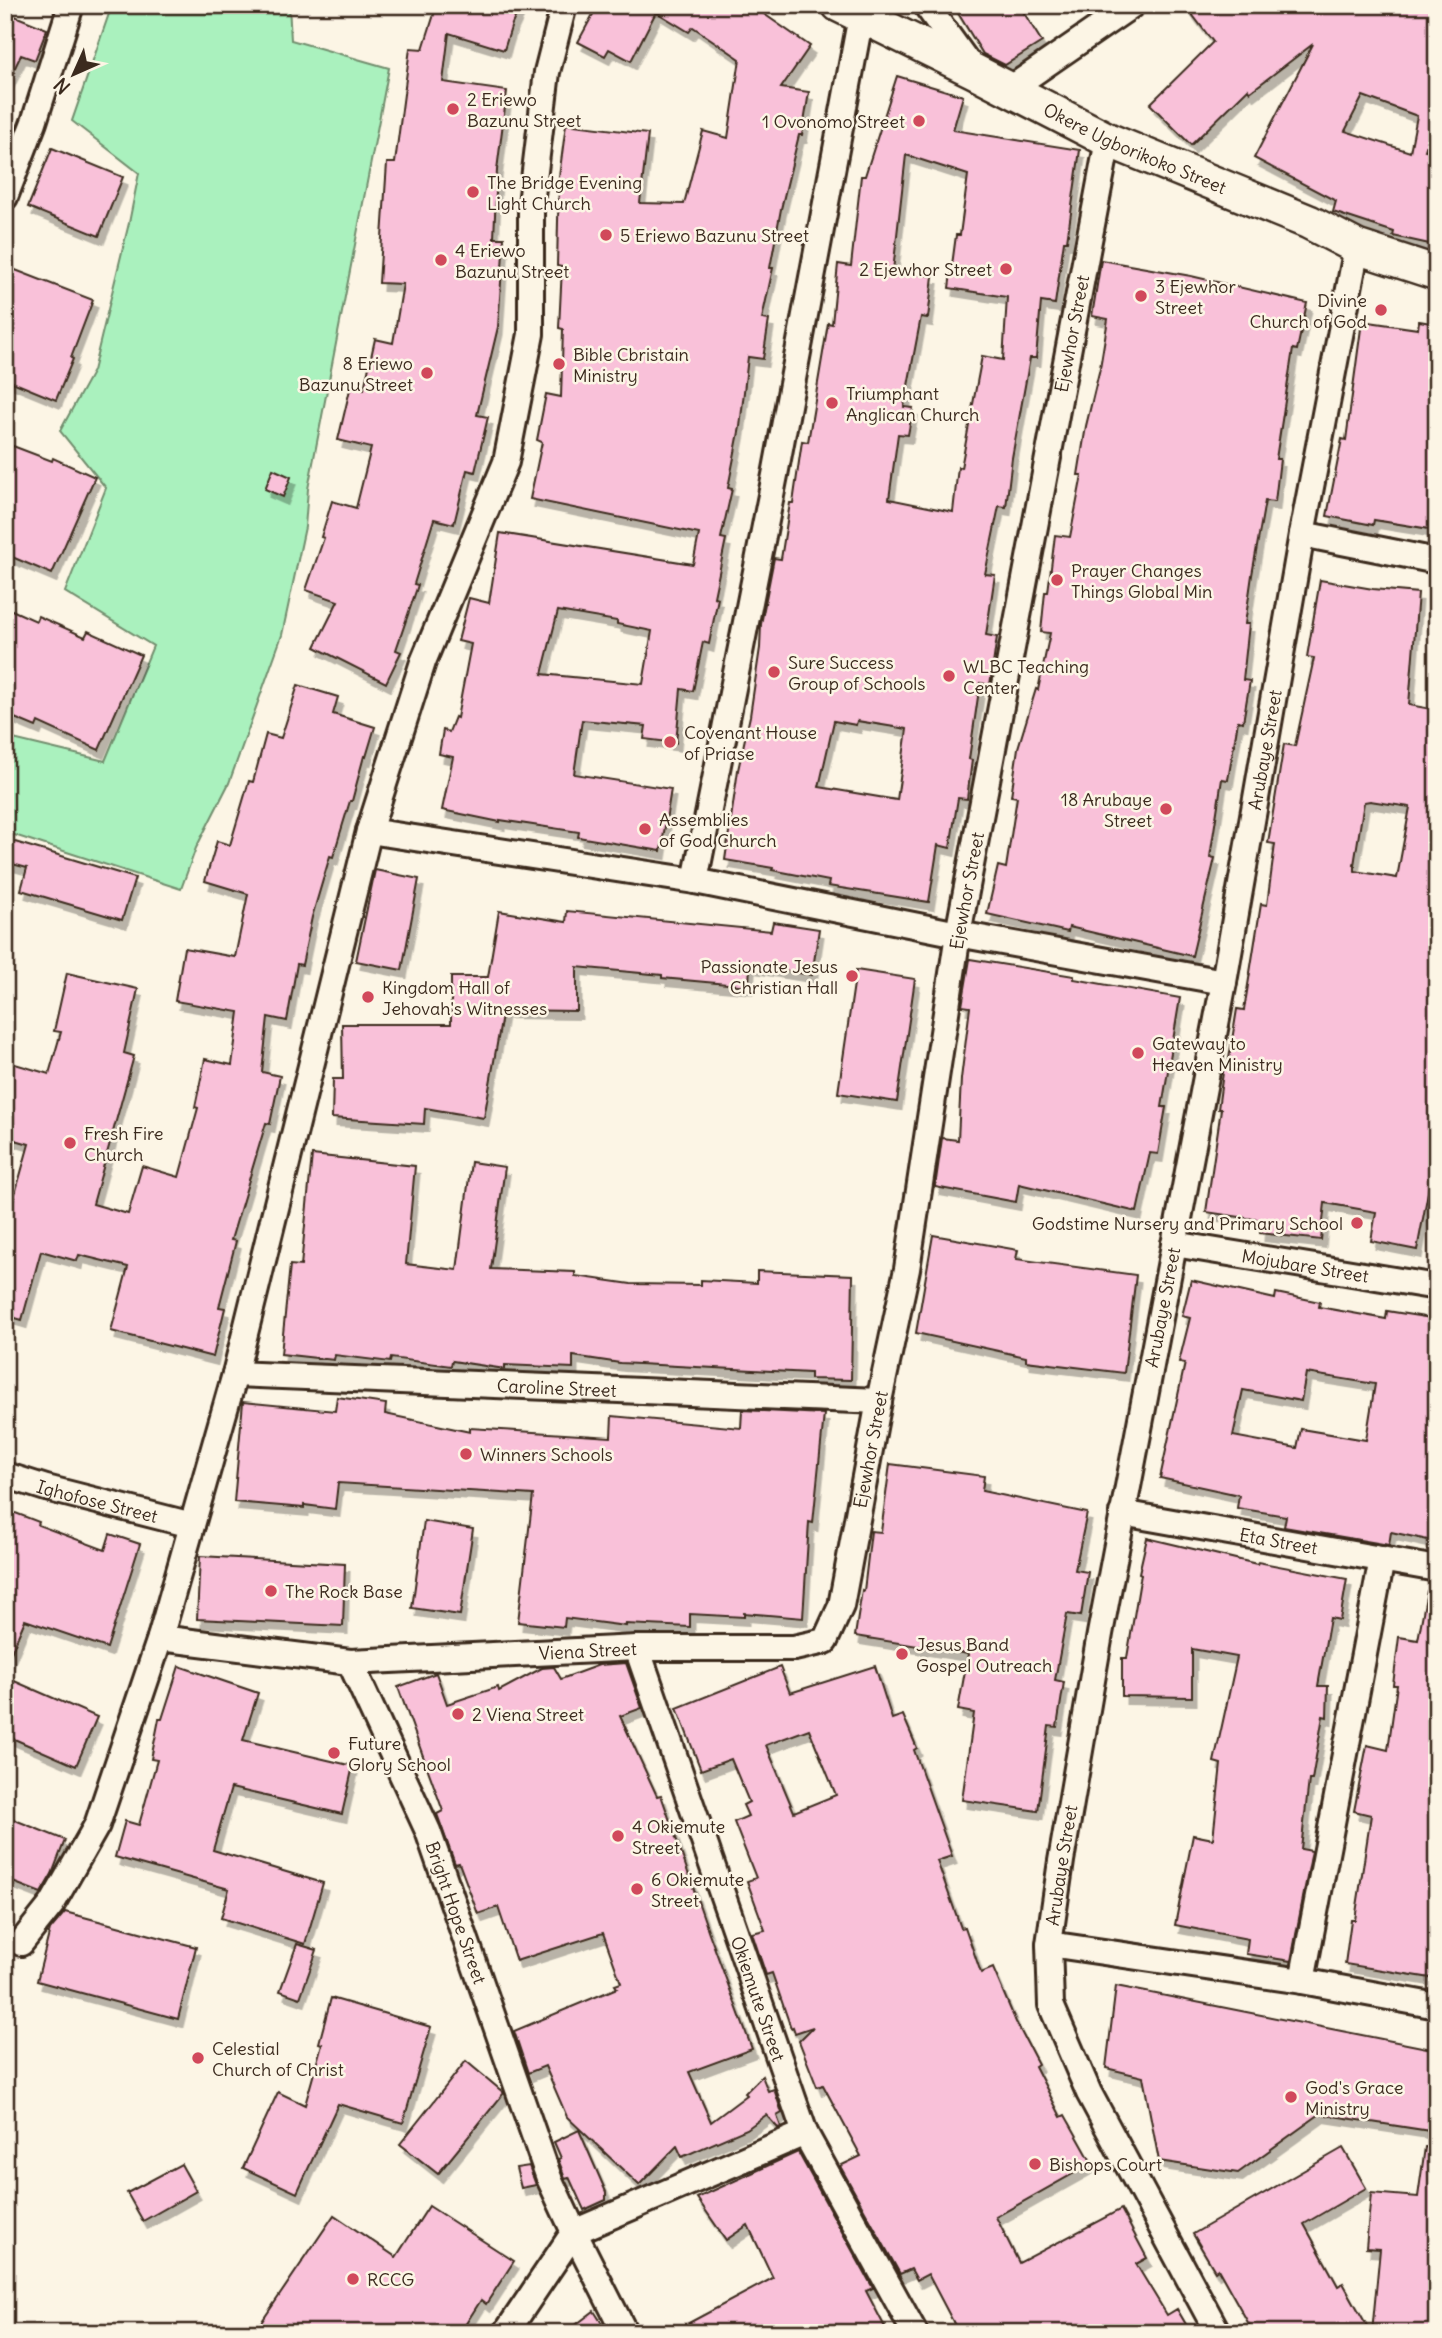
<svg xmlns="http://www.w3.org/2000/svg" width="1442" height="2338" font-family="Delius,sans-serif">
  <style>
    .green { fill: #aaf1be; stroke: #728e6e; stroke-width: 2 }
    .building { fill: #f9c1d9; stroke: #3b2a1e; stroke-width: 2; fill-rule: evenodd; filter: url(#shadow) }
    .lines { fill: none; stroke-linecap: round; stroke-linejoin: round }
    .street-casing { stroke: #3b2a1e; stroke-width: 30 }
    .secondary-casing { stroke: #3b2a1e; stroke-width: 38 }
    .street { stroke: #fcf5e5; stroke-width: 24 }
    .secondary { stroke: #fcf5e5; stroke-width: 33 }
    .poi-dot { fill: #d1495b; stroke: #fcf5e5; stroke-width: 2.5 }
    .labels { text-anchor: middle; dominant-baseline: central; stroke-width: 5; stroke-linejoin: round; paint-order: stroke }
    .poi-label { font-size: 18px; fill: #3b2a1e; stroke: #fcf5e5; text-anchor: start }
    .street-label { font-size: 18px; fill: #3b2a1e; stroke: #fcf5e5 }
  </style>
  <defs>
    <filter id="shadow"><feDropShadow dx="4.5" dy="8" stdDeviation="0" flood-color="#0004"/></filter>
  </defs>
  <rect width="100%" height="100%" fill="#fcf5e5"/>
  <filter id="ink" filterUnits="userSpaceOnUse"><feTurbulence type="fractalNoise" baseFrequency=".0143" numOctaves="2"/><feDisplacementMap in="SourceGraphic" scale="14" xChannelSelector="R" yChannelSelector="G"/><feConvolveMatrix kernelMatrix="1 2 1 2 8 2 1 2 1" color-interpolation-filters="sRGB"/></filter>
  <g filter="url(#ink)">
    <polygon class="green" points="112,5 289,5 291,40 389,68 308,489 305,527 282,635 229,783 196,848 181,889 5,832 5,737 105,761 153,646 65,592 106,488 60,431 93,371 129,223 139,173 72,121"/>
    <g class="building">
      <polygon points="437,5 521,5 512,24 504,50 449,33 443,82 507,91 497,170 494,238 504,238 498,327 477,415 488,417 475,472 467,470 454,524 434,519 414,584 418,585 396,650 401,652 386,683 315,647 338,601 306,590 324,538 321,537 332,501 356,508 371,448 338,440 351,385 364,389 375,339 393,343 403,284 379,283 387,163 395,163 410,48 423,49"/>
      <path d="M598,5H751L810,46L781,88L809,92L802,135H799L781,209L770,268H773L762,319L769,320L763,359L748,357L740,427L728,488L732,489L721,538L726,539L714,597L718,598L709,644L703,642L693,691L681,689L676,743L644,739L646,726L582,720L574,774L671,789L661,851L578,837L579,832L500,820V822L442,810L453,757L439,754L443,730L449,732L455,717L457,718L471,644L458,641L469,598L489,603L500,533L693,564L699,534L530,499L542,442L537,440L546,394L561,397L563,329L559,328L562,267L557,266L559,177L566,124L648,134L640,203L684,204L703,131L728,138L740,59L693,27L689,32L656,12L631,61L609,49L605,56L578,42ZM558,611L617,621V624L652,631L643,684L542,674Z"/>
      <polygon points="953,5 1019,5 1042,42 1005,65 983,54"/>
      <path d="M1185,5H1437V123L1434,122L1425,150L1437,152V231L1434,245L1393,236L1394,232L1333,212L1336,201L1254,158L1313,44L1250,92L1248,89L1191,145L1150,104L1213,42ZM1363,96L1417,116L1410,152L1345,131Z"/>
      <polygon points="5,12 47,29 35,60 21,55 5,88"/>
      <path d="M897,76L963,96L953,130L1080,150L1067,241H1064L1055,304L1041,302L1036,358H1030L1012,458L1006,507L999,506L985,574L995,575L986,635L997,637L990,685L980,683L969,759L972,760L967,799L958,798L950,848L938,845L929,902L828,886L829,881L772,870L773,868L725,860L738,770L750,716L760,648L761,624L774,558L781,559L790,503H793L802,441L808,442L828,323L832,324L838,264L851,266L861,176H865ZM906,155L968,175L960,235H956L949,288L1007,297L1003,360L982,356L961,468L958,467L953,512L889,499L898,434L908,435L913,408L904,407L921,317L928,318L933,276L893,271ZM834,721L856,725L857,721L907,729L897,800L819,787Z"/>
      <polygon points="52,148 123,177 99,236 28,207"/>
      <polygon points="1101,260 1191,276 1307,303 1297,350 1293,349 1276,459 1280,459 1275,502 1265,501 1252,575 1245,624 1249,624 1243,680 1250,681 1243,722 1238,721 1228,780 1222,779 1210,857 1215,858 1192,956 1069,927 1068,932 987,914 998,866 1006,868 1017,797 1011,796 1018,748 1036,689 1038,690 1050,633 1041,632 1045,592 1048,592 1055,535 1070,537 1082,475 1078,475 1086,426 1100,368 1108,319 1092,316"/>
      <polygon points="5,266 93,300 71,358 73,359 56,400 5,379"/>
      <polygon points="1362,321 1418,329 1419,321 1437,324 1437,525 1431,524 1430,529 1374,520 1373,525 1327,516 1342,439 1346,440"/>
      <polygon points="5,443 52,461 53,458 95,477 52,574 5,554"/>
      <polygon points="273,469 291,477 283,497 265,489"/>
      <path d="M1320,580L1373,589L1418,593L1409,705L1437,710V1145L1417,1250L1371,1241L1376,1212L1325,1203L1321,1240L1260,1233L1261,1220L1206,1212L1221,1109H1218L1224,1065H1228L1237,1009L1244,1010L1261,904L1267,905L1275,844L1268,843L1284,744L1295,746L1314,658L1307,657ZM1370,801L1410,807L1397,878L1355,871V865H1354L1364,802Z"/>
      <polygon points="5,607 36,621 38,616 85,637 88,631 141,655 99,750 38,722 36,727 5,714"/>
      <polygon points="298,685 338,697 333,714 375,727 366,757 364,756 352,801 350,801 333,857 330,856 312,917 302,965 297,964 287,1021 268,1017 262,1072 280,1076 270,1124 266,1123 231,1240 236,1241 219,1307 225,1308 213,1357 111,1331 128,1267 79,1255 77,1261 41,1251 22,1320 5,1315 5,1230 29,1144 5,1137 5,1061 49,1074 61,1032 54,1031 67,973 138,989 124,1053 134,1056 93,1204 128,1214 142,1166 179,1177 198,1108 195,1107 205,1059 232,1065 239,1012 175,1001 184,948 235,957 248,894 205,881 217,841 230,845 249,781 253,782 266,734 281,738"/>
      <polygon points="5,839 135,878 122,920 21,890 27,868 5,862"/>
      <polygon points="375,870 419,879 402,970 356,961"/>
      <polygon points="499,911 566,922 567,911 771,931 773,922 819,929 812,975 750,965 749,986 662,978 662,975 577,967 577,1011 503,1010 484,1118 425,1108 424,1124 332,1118 333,1079 343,1079 342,1024 451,1024 451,977 488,977"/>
      <polygon points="970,959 1074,976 1074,979 1180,998 1162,1107 1166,1107 1158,1154 1150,1153 1137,1212 1019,1184 1016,1202 935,1187 942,1138 958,1140 961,1079 970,1007 962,1006"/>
      <polygon points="856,970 915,979 897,1102 838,1093"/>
      <polygon points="312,1155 415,1166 406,1264 457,1270 471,1162 505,1167 491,1269 575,1272 575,1276 631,1284 701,1285 701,1280 757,1283 757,1271 853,1275 851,1380 810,1379 810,1373 620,1363 573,1356 573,1368 505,1365 505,1369 452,1361 451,1366 391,1358 390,1362 335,1355 334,1360 281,1354 290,1265 301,1266"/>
      <polygon points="933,1235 1018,1250 1016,1259 1136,1275 1124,1373 1026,1361 1026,1357 916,1333"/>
      <path d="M1191,1280L1275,1299L1276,1293L1320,1302L1319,1307L1386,1319L1387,1311L1431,1318L1430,1320L1437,1321V1542L1391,1532L1389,1545L1284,1527L1286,1516L1237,1508L1239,1495L1160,1478L1185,1363L1179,1362L1190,1318L1182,1316ZM1306,1373L1375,1384L1366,1440L1301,1429L1297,1448L1233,1436L1243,1390L1301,1401Z"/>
      <polygon points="337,1397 386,1404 385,1414 470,1432 470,1428 611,1437 612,1416 741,1428 742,1410 824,1414 813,1523 809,1522 803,1618 744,1613 744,1617 690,1614 690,1627 626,1624 626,1626 565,1618 564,1627 518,1622 533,1495 338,1483 335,1509 304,1505 304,1508 234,1502 243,1402 335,1411"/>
      <polygon points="890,1464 984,1476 982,1491 1087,1513 1075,1570 1088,1572 1081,1616 1067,1614 1055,1680 1064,1682 1057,1727 1049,1726 1038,1811 962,1800 974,1713 958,1710 968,1654 855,1636 862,1590 864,1591 871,1531 881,1532"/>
      <polygon points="5,1509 39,1522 38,1525 105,1550 110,1534 140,1544 107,1648 25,1620 5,1667"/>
      <polygon points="424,1521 473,1529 460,1615 412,1608"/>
      <polygon points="1147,1538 1257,1564 1258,1562 1347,1579 1340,1620 1330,1618 1318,1686 1328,1686 1327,1717 1323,1716 1312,1780 1309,1780 1301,1849 1312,1851 1291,1961 1246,1954 1248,1939 1175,1925 1193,1835 1213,1839 1221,1764 1214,1762 1237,1657 1192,1649 1192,1697 1122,1696 1122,1658 1127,1658 1141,1574 1139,1573"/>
      <polygon points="200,1556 345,1564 343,1626 197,1619"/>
      <polygon points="1427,1591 1437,1592 1437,1979 1345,1964 1351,1920 1355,1920 1371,1815 1354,1811 1367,1745 1388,1750 1397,1685 1393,1685 1399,1637 1418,1640"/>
      <polygon points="626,1663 642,1708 620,1716 657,1796 661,1795 709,1933 752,2049 689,2072 711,2122 747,2095 745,2093 762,2076 768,2091 774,2089 782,2113 777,2116 781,2127 778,2128 766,2115 747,2129 682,2157 677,2146 639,2185 567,2117 545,2066 528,2073 514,2031 617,1988 615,1985 621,1983 603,1933 516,1961 498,1907 478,1914 459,1863 455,1864 437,1814 443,1811 398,1687 436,1673 447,1704 498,1687 499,1691 542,1668 554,1667 561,1679 599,1665"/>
      <polygon points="179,1666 258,1693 243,1740 353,1766 342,1814 231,1788 213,1850 323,1883 305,1944 221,1918 229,1889 115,1857 125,1821 139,1825 157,1760 151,1759 159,1719 162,1719"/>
      <path d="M875,1666L892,1719L903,1715L917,1748L914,1750L952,1856L937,1861L961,1928L965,1927L981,1973L993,1968L1016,2022L1038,2064L1035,2066L1061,2117L1065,2115L1092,2163L996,2217L1019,2263L1121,2209L1147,2258L1136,2264L1167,2315L1177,2309L1191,2333H959L928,2274L917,2280L911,2269L900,2274L840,2166L861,2156L823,2085L817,2087L799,2041L813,2027L795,2033L793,2027L791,2028L772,1973L766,1975L752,1933L765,1930L747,1881L756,1878L734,1822L748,1816L743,1805L749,1802L731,1759L701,1770L677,1708L780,1667L790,1693ZM809,1729L836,1795L794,1812L766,1745Z"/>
      <polygon points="5,1677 97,1717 76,1766 5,1735"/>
      <polygon points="5,1816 65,1840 52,1874 41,1893 5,1879"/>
      <polygon points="65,1912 196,1947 178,2019 37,1981 50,1930"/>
      <polygon points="297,1944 317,1950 300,1998 280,1991"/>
      <polygon points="1116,1986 1437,2050 1437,2080 1430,2131 1320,2114 1238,2173 1159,2161 1143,2077 1106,2068"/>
      <polygon points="331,1998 431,2027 403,2123 338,2104 297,2193 243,2168 278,2092 305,2105 322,2044 319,2043"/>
      <polygon points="466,2061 504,2093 438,2174 400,2144"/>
      <polygon points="579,2130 606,2192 606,2200 584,2210 569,2177 565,2178 563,2172 558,2159 561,2158 554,2142"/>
      <polygon points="1425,2147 1437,2148 1437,2333 1372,2333 1380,2249 1366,2248 1371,2193 1418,2197"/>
      <polygon points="1343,2148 1366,2188 1304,2224 1338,2286 1343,2283 1371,2333 1254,2333 1218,2269 1215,2271 1193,2234"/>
      <polygon points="798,2152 873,2288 866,2291 888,2333 670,2333 773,2278 748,2225 726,2240 697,2198"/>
      <polygon points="181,2164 196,2191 143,2221 127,2193"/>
      <polygon points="529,2166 536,2185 521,2188 516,2168"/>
      <polygon points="429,2206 514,2261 486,2304 481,2300 460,2333 254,2333 334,2215 396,2257"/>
      <polygon points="594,2311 608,2333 565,2333"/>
    </g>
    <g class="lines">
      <g class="street-casing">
        <g id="street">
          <polyline points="926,5 973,70"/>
          <polyline points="1010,89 1132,5"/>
          <polyline points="5,197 34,122 71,5"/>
          <polyline points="1302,534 1437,561"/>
          <polyline points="369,831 695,881 958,934 1224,982"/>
          <polyline points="695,881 775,475 861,16"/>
          <path id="s1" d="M1174,1244L1437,1287"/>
          <path id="s2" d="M235,1374L879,1401"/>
          <path id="s3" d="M5,1475L46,1488L192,1525"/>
          <path id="s4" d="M1122,1513L1437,1569"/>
          <path id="s5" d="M160,1638L350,1662L428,1831L549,2178L574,2232L506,2333"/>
          <path id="s6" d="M637,1648L805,2133L915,2333"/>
          <path id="s7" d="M350,1662L637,1648H794L825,1641L841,1606L879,1401L907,1269L958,934L1108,140"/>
          <polyline points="21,1943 52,1904 97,1825 160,1638 235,1374 369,831 423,662 506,462 531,334 531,204 547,72 564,5"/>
          <polyline points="1049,1944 1302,1981 1437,2006"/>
          <polyline points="1302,1981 1382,1559"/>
          <polyline points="625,2333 574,2232 805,2133"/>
          <path id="s8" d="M1218,2333L1089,2093L1051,2005L1049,1944L1061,1861L1100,1634L1224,982L1302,534L1357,247"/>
        </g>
      </g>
      <g class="secondary-casing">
        <g id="secondary">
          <path id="s9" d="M839,5L974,71L1108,140L1309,222L1357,247L1437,273"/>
        </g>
      </g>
      <use href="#street" class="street"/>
      <use href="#secondary" class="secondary"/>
    </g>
  </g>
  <g class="poi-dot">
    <circle cx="453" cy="109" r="7"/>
    <circle cx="919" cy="121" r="7"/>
    <circle cx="473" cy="192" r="7"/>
    <circle cx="606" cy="235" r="7"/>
    <circle cx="441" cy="260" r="7"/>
    <circle cx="1006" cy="269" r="7"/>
    <circle cx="1141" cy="296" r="7"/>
    <circle cx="1381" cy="310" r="7"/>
    <circle cx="559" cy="364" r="7"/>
    <circle cx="427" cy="373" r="7"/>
    <circle cx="832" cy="403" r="7"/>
    <circle cx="1057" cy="580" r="7"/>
    <circle cx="774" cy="672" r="7"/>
    <circle cx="949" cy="676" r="7"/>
    <circle cx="670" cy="742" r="7"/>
    <circle cx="1166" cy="809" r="7"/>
    <circle cx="645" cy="829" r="7"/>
    <circle cx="852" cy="976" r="7"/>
    <circle cx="368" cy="997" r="7"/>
    <circle cx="1138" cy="1053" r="7"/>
    <circle cx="70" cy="1143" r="7"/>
    <circle cx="1357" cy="1223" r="7"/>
    <circle cx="466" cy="1454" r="7"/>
    <circle cx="271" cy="1591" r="7"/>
    <circle cx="902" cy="1654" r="7"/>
    <circle cx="458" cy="1714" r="7"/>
    <circle cx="334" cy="1753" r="7"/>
    <circle cx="618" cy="1836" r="7"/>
    <circle cx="637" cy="1889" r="7"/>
    <circle cx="198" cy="2058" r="7"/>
    <circle cx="1291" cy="2097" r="7"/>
    <circle cx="1035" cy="2164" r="7"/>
    <circle cx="353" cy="2279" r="7"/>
  </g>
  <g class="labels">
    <g class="poi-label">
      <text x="467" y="99">2 Eriewo<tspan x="467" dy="21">Bazunu Street</tspan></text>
      <text x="905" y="121" text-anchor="end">1 Ovonomo Street</text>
      <text x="487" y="182">The Bridge Evening<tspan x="487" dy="21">Light Church</tspan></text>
      <text x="620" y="235">5 Eriewo Bazunu Street</text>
      <text x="455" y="250">4 Eriewo<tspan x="455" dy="21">Bazunu Street</tspan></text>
      <text x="992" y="269" text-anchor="end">2 Ejewhor Street</text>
      <text x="1155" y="286">3 Ejewhor<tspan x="1155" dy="21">Street</tspan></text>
      <text x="1367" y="300" text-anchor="end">Divine<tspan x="1367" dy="21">Church of God</tspan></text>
      <text x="573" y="354">Bible Cbristain<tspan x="573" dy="21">Ministry</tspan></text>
      <text x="413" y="363" text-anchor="end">8 Eriewo<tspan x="413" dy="21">Bazunu Street</tspan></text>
      <text x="846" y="393">Triumphant<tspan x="846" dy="21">Anglican Church</tspan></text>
      <text x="1071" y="570">Prayer Changes<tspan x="1071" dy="21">Things Global Min</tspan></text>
      <text x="788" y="662">Sure Success<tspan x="788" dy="21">Group of Schools</tspan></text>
      <text x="963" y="666">WLBC Teaching<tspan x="963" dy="21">Center</tspan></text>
      <text x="684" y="732">Covenant House<tspan x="684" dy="21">of Priase</tspan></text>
      <text x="1152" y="799" text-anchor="end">18 Arubaye<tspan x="1152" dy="21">Street</tspan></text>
      <text x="659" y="819">Assemblies<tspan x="659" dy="21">of God Church</tspan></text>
      <text x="838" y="966" text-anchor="end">Passionate Jesus<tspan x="838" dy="21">Christian Hall</tspan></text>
      <text x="382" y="987">Kingdom Hall of<tspan x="382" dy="21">Jehovah's Witnesses</tspan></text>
      <text x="1152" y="1043">Gateway to<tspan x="1152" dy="21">Heaven Ministry</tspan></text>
      <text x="84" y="1133">Fresh Fire<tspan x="84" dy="21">Church</tspan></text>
      <text x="1343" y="1223" text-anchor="end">Godstime Nursery and Primary School</text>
      <text x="480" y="1454">Winners Schools</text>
      <text x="285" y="1591">The Rock Base</text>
      <text x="916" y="1644">Jesus Band<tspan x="916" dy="21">Gospel Outreach</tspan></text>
      <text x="472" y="1714">2 Viena Street</text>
      <text x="348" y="1743">Future<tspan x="348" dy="21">Glory School</tspan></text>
      <text x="632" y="1826">4 Okiemute<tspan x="632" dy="21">Street</tspan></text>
      <text x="651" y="1879">6 Okiemute<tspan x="651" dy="21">Street</tspan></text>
      <text x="212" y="2048">Celestial<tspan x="212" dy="21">Church of Christ</tspan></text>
      <text x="1305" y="2087">God's Grace<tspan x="1305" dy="21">Ministry</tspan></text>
      <text x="1049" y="2164">Bishops Court</text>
      <text x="367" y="2279">RCCG</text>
    </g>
    <g class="street-label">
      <text stroke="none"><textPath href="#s9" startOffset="329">Okere Ugborikoko Street</textPath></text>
      <text stroke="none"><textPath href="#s7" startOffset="1808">Ejewhor Street</textPath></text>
      <text stroke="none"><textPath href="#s8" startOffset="1643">Arubaye Street</textPath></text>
      <text stroke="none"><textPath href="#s7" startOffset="1241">Ejewhor Street</textPath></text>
      <text stroke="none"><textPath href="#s1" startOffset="133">Mojubare Street</textPath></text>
      <text stroke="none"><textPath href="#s8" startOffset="1076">Arubaye Street</textPath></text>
      <text stroke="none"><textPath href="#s2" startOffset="322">Caroline Street</textPath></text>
      <text stroke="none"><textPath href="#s7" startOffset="674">Ejewhor Street</textPath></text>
      <text stroke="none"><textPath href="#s3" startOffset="96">Ighofose Street</textPath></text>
      <text stroke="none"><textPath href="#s4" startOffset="159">Eta Street</textPath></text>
      <text stroke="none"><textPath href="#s7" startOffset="238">Viena Street</textPath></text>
      <text stroke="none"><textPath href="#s8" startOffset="509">Arubaye Street</textPath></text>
      <text stroke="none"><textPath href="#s5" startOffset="464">Bright Hope Street</textPath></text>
      <text stroke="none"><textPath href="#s6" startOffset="371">Okiemute Street</textPath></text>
    </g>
  </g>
  <rect width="1442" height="2338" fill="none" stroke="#fcf5e5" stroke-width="28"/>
  <rect x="14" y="14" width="1414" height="2310" fill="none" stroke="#3b2a1e" stroke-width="2.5" filter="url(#ink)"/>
  <g transform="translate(74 74) rotate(225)" stroke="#fcf5e5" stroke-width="5" paint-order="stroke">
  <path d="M0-5L12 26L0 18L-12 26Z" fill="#3b2a1e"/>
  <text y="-10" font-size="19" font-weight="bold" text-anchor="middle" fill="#3b2a1e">N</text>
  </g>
</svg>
